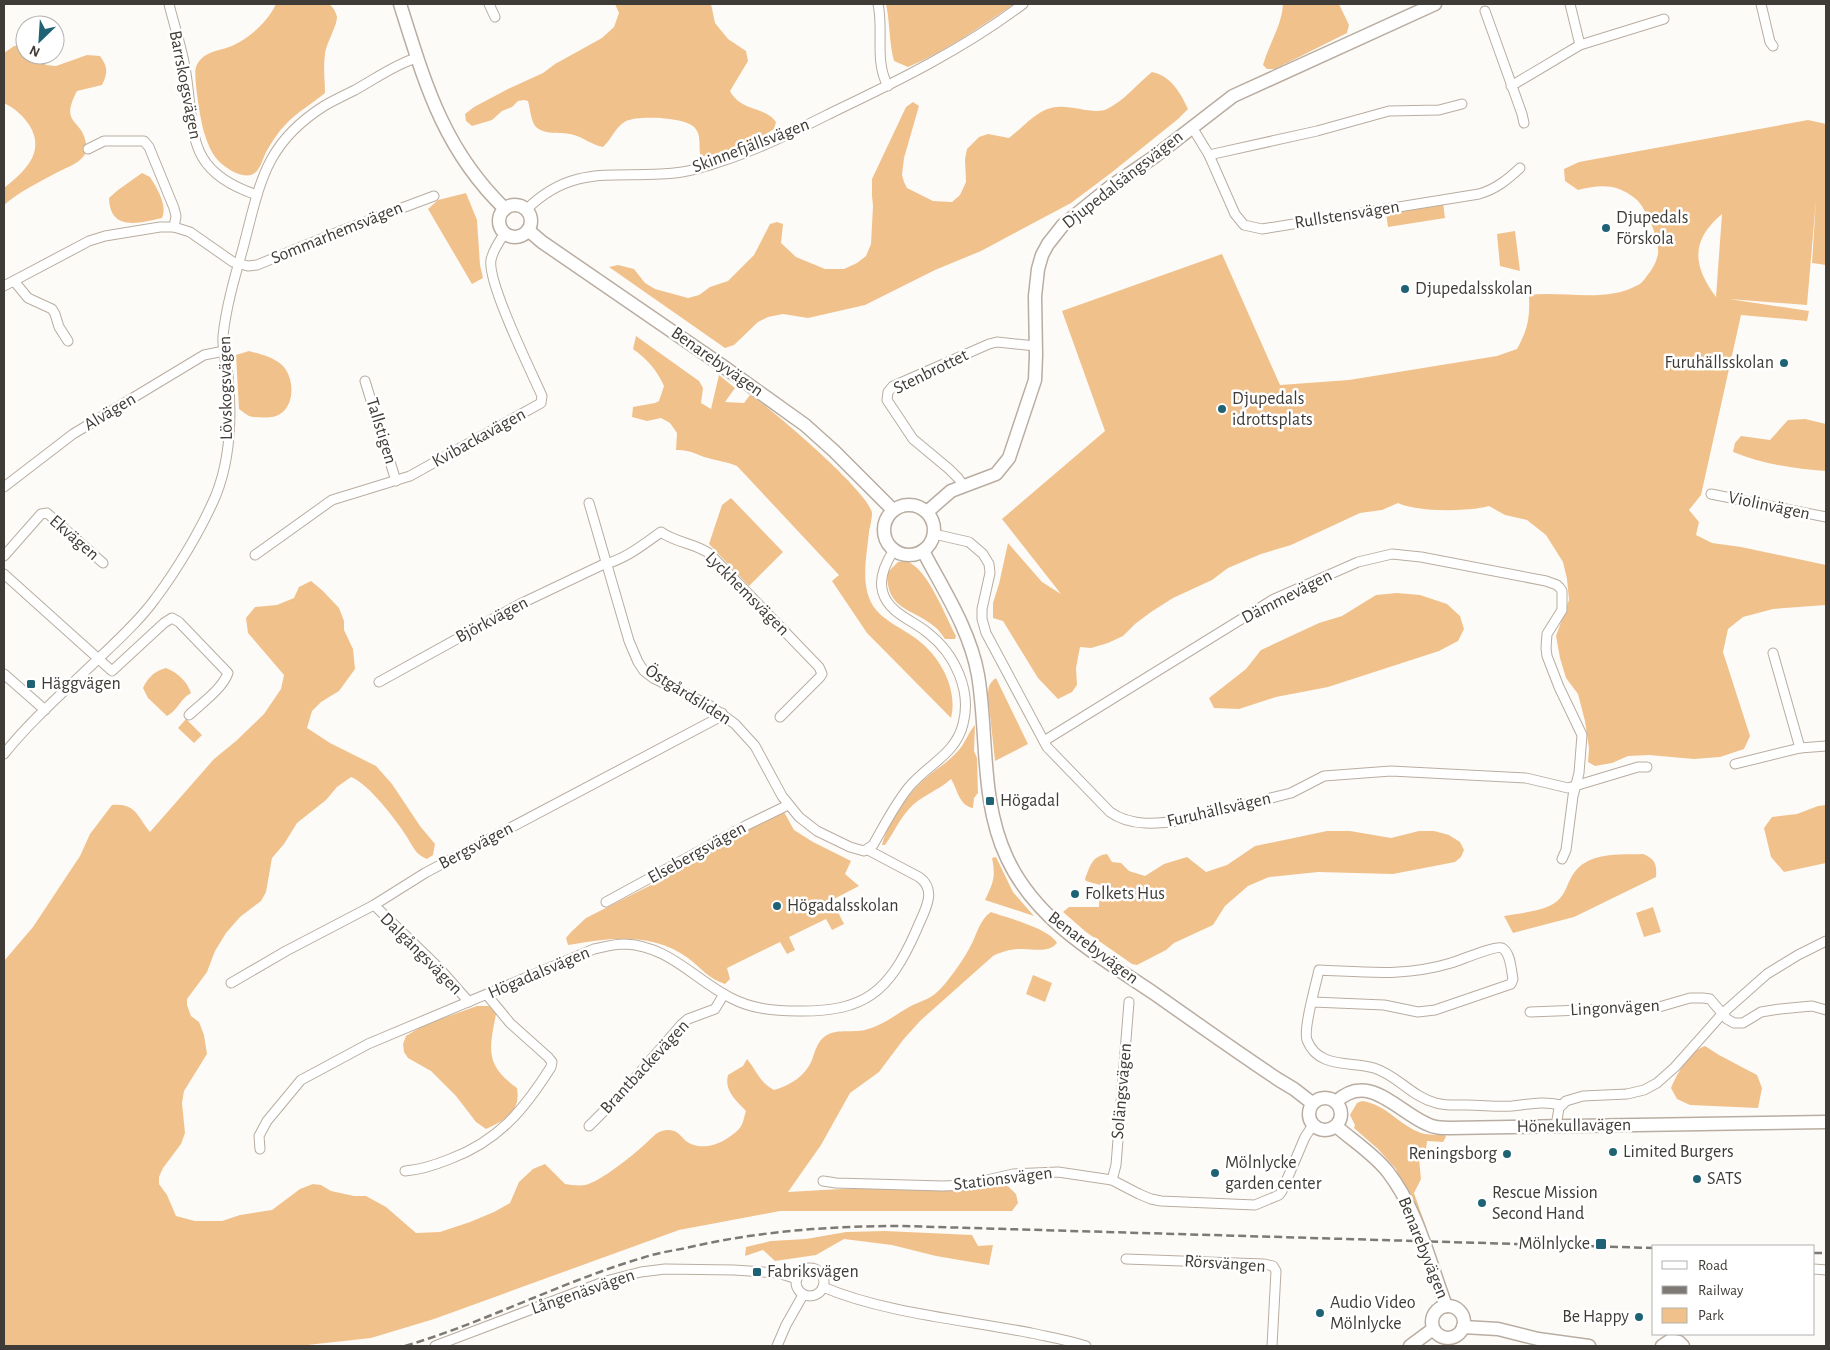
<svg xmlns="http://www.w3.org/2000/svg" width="1830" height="1350" font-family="'Alegreya Sans',sans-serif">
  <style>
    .green { fill: #f1c18b; fill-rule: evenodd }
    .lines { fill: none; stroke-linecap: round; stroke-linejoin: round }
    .street-casing { stroke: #b9ada1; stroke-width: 11 }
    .secondary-casing { stroke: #b9ada1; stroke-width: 15 }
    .street { stroke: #fff; stroke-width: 9 }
    .secondary { stroke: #fff; stroke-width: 12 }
    .rail { stroke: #7d7a75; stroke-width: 2.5; stroke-dasharray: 8 4; stroke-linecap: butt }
    .poi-dot { fill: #1e6274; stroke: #fff; stroke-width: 2 }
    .labels { text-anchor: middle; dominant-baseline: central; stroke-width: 5; stroke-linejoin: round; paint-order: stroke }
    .street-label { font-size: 18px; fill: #3f3b36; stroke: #fff }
    .poi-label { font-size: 18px; fill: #3f3b36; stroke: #fff; text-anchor: start }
  </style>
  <rect width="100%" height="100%" fill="#fdfbf8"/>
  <g class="green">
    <path d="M276,4H329C333,7 336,12 337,17C337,26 326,44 325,54C323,67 325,80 325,93C312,104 297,112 286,124C278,132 272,142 266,152C263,158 261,167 256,172C245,182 224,168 216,158C211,152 207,142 205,135C201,125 193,75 196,67C203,50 219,52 234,45C251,37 268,21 276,4Z"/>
    <path d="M615,4H711L715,23L728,39L746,51L748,61L730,91C741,112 765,106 776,122L774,129L764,135L719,156H703L700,154C699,144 701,135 695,128C687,117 638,115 626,121C615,127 612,139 603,147C592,145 584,138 574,135C562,131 546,136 536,127C531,122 530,108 528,101L524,100L518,101L512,107L502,111L492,120L472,126L466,121L465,114L474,107L508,89L543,73L555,64L602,38L614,27L619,13Z"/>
    <path d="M886,4H1014C980,27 946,51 908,67L894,61C889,42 890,23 886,4Z"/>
    <path d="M1283,4H1339L1349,25L1347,33L1275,69H1267L1263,65C1269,44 1282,25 1283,4Z"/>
    <path d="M25,45V55H36L46,65L56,66L87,55L100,56C108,67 108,73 102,85L77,91C59,125 82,118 86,143C87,147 86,154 83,157C76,165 65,168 56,173C39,182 19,192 4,205V188C15,179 30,167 34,153C41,132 21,111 4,103V53L14,46Z"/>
    <path d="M1152,72C1171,76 1180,92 1188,109L1178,119L1111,173L1071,203L981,251L935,270L865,305L808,318L783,314L768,317L758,322L734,345L725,348L609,267L618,265L634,269L645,283L655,289L688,298L699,295L710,287L728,281L754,255L770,224L777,222L783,224L781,243L796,257L825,269H844L857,263L866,256L871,244L873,206L872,196V179L906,107L913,102L919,106L904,158L902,175L904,182L907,188L933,201L952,202L960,195L966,182L965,159L967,149L979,137L988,134L1009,138C1024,127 1038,108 1057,107C1072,105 1095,115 1107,109C1124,101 1137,84 1152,72Z"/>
    <path d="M1808,120L1826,124V265L1812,263L1816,200L1807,305L1729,299L1809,311L1807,321L1741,315L1701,495L1689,510L1699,522L1696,535L1712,543L1741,547L1826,565V605L1773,609L1743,617L1728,629L1723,652L1750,736L1744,749L1720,757L1694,759L1649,755L1628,756L1612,763L1595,766L1588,762L1589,748L1585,721L1578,694L1566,678L1560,658L1556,636L1569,600L1567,579L1563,562L1546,535L1527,520L1505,515L1489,506C1468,512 1416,512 1398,503L1382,510L1360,513L1291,545L1261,554L1228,568L1212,580L1173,598L1151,612L1135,624L1123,636L1108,643L1091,648L1080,647L1076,668L1077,685L1072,692L1058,699L1038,678L1003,621L993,618V603L999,584L1008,543L1042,582L1061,594L1002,519L1105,431L1062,311L1222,254L1280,385L1349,380L1497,356L1517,349C1528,329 1530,318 1529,295C1564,291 1606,303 1638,285C1641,284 1644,280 1646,277C1652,270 1656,263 1658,254C1660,240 1647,211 1638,201C1634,197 1625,191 1619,189C1606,184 1590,187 1578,190L1565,181L1564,169L1579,162ZM1722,214L1716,297C1692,265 1691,240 1722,214Z"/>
    <path d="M142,173L150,177C157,188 168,206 162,218C139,223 110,232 109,198L118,190Z"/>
    <polygon points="466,193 477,220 480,265 483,278 472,284 428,209 438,200"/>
    <polygon points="1443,203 1445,218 1388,227 1386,213"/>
    <polygon points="1515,231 1520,271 1500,266 1497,234"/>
    <path d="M636,336L699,381L703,388L701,403L711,409L719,375L735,388L725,402L744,403L750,395C770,407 870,493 872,513C872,519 870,527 869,532C867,554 861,579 870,600C878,620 904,628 919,641C941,658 958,690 951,718L867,633L832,581L839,575L737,466C728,462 718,461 708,458C697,455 689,449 676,450L677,433L670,423L661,418L647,421L632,417L633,407L655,403L659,401L664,386C657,370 647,359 633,349Z"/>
    <path d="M249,351C260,354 273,357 282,365C295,377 296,409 276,416C270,418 255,418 249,416C245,414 242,411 239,409L236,355Z"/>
    <path d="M1805,419L1826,424V471C1794,469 1763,464 1733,452L1735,443L1741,436L1770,440L1788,420Z"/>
    <polygon points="731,498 783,552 749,586 709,544 722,505"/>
    <path d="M906,561C928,568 945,616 956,636L955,639H945C942,635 939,630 935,627C911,607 887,611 887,573L898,562Z"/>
    <path d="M311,581L323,591L339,608L344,621V630L353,649L355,669L339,691L321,702L312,711L307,728L330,743L376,766L392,784L420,826L435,844L433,855L427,859C416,855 413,847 407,837C397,821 368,783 351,777L337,787L326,800L297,823L284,844L272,858L266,892L261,901L240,917L226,933L215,951L207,972L187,999V1005L191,1016L199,1022L204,1035L207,1054L184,1091L182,1103L185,1133L181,1144L163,1168L159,1177V1184L167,1195L176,1216L195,1221H222L240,1215L272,1210L300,1189L313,1184L321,1185L331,1191L354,1196H366L386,1207L416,1233L440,1232L470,1222L494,1212L510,1203L519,1182L533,1169L545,1164L565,1184C571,1185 579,1186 585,1185C600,1182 632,1156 644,1145C649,1141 656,1132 662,1131C679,1126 680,1139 691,1144C708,1151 727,1141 739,1129C743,1125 744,1117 746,1111C736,1100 724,1091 728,1075L743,1066L747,1059C757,1071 760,1083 774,1090C791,1085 805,1076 812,1060C815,1051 817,1043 824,1037C835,1028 852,1033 865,1030C885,1024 892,1017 909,1007C918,1002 928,1000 936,993C946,985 964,959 970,947C977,935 979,920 991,912C1007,918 1049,928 1057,943C1048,954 1032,948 1019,949C1010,949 1001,952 993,956L920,1021L903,1040L879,1072L850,1093L821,1145L788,1192L841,1189H957L997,1182L1009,1187L1016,1194L1018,1203L1012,1211H780L679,1230L434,1319L371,1338L298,1346H4V961L33,927L80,856L90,834L112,805C136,803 137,816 150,832L214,759L236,741L264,714L281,689L284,675L248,633L246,618L255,607L277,605L294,598L299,587Z"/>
    <polygon points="1397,593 1420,595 1447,604 1460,616 1464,629 1458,641 1439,651 1328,687 1276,697 1239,709 1214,708 1209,698 1246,669 1261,650 1319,623 1342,616 1376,595"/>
    <path d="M166,668C178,673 187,681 191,693C180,699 178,710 167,716L148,698L143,688C148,677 155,671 166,668Z"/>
    <path d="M996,678L1028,744L995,761L988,696C988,687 989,683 996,678Z"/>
    <polygon points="186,719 202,735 194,743 178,728"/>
    <path d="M975,725L974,751L977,758L978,793L974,798L973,808C959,806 957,788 951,779C938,791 920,796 909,809C899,820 893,834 885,845H882C887,823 909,792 926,778C936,769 947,763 956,753C965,745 967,734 975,725Z"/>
    <polygon points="1826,805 1826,863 1784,872 1771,857 1764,828 1772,817 1797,814 1818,806"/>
    <path d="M784,812L794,830L813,842L851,861L845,874L859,886L832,900L844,924L832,930L826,919L789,937L795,950L787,954L780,942L727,968L730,979L725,984C709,979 701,968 688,958C651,931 608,938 568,945L566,938L571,932L586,918L657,882L735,835Z"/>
    <path d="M1327,831H1350L1391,838L1419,831H1434L1449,835L1460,842L1464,850L1461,857L1455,862L1393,874L1318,872L1269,877L1248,886L1225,906L1213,925L1174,943L1166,950L1137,965L1132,964L1086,932L1063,912L1069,907H1099L1100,885L1086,881L1085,879C1090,866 1092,856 1107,854L1112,862L1121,863L1129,871L1145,876L1164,864L1187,857L1206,872L1227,865L1255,846Z"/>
    <path d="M1643,854C1655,859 1657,864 1656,877L1574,917L1513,933L1504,916C1519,913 1539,912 1553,904C1565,897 1566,886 1572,876C1586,851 1620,855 1643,854Z"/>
    <path d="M996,857L1013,892L1034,916L985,900C993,883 996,877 992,858Z"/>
    <polygon points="1653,907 1661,932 1644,937 1636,913"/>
    <polygon points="1033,975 1052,983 1045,1002 1026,994"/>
    <path d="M477,1006H489L496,1014C489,1050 485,1065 517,1088C521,1112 505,1120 486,1129L476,1122L456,1096L431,1071L408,1058L404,1052L403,1044L406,1036L424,1025Z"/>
    <path d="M1705,1046L1719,1055L1757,1075L1762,1088L1758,1108L1690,1105L1677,1099L1671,1088C1678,1072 1689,1052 1705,1046Z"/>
    <path d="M1362,1101C1386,1104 1399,1125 1421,1133C1428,1135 1437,1135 1444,1134L1446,1137L1443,1142L1427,1141L1426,1149H1418L1421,1179L1414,1193L1426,1227L1421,1228L1396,1169L1378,1149L1354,1128L1355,1125L1350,1115L1357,1103Z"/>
    <polygon points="885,1231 972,1235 978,1246 993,1245 989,1265 936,1256 892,1245 844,1239 816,1255 775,1261 763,1250 745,1256 746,1247 771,1241 806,1239 846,1232"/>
  </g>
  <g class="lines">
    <g class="street-casing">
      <g id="street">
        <path d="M169,4C174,25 181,45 185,67C196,130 182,170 257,195"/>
        <polyline points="489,4 495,17"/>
        <path d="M878,4C884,31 874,61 888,86"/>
        <polyline points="1570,4 1580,45"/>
        <polyline points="1761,4 1770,42 1773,46"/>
        <polyline points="1485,11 1522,114 1524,123"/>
        <polyline points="1511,86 1580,45 1664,19"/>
        <path d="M1192,127L1209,155L1235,214L1244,225L1262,229L1479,194C1496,189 1507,180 1520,168"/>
        <polyline points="88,149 104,141 144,141 149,147 174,208 176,216 174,227"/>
        <polyline points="1209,155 1317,131 1389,111 1439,110 1462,104"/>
        <path d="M526,210C576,160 621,181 682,172C695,170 710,165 722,161C760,149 797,130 833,112C898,81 965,48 1023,4"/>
        <polyline points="14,281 28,298 52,309 55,314 59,327 68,341"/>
        <polyline points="4,286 89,241 105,236 160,227 174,227 190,232 233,262 248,266 257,265 338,232 434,196"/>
        <polyline points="365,381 396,481"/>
        <polyline points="963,485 958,478 949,469 913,439 887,400 888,392 893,386 989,344 997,342 1036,346"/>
        <polyline points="4,487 73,434 204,355 224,351"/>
        <polyline points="1711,494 1826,517"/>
        <path d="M589,503L629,641L638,662L644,671L653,678L709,705L735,724L755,746L782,796L799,817L817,831L850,847L864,851L873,845C884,826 895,804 909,787C927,765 956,754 963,724C972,691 955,654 928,633C914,621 889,613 883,593C878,578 886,562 894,550"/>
        <path d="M934,534L969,542L983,554L989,564L990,573L982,609V619L986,633L1047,747L1110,812C1131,827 1159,824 1183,820L1291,793L1324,776L1391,771L1526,778L1568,788L1638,767H1647"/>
        <path d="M255,555L332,500L410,476L541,403L542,396C531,371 487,282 491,260C493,250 500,240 505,233"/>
        <polyline points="4,556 41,514 47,513 103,563"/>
        <path d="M4,574L112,671L164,623L172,618L179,622L228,673C222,689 202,703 189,715"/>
        <polyline points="1773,653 1800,748"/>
        <polyline points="4,674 45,710"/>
        <path d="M379,682L520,604L602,565C624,560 643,545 661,532C676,543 695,543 710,554L819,667L822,674L820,677L780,717"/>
        <polyline points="1044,741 1261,607 1274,599 1358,562 1392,554 1421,557 1546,581 1557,585 1560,588 1562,591 1562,610 1547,634 1546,648 1547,656 1559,687 1582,735 1579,773 1573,796 1566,850 1562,859"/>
        <path d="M4,754C32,719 66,690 98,659C117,641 140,620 155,599C177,570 202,528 216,495C231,457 232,415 228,375C226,362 222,349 223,336C226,307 235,276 243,248C260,184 264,144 324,106C334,100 345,95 355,90C375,79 394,65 416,58"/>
        <polyline points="1735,764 1800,748 1826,746"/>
        <polyline points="606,902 747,825 788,805"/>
        <polyline points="374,905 439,968 469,1002"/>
        <polyline points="231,983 286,951 374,905 425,873 716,719 722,713"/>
        <path d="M1313,1002L1384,1005L1418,1012L1435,1010L1511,984L1513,979C1511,970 1511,953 1502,948C1496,945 1461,960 1451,963C1404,977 1367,972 1319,970C1316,984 1303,1029 1307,1040C1318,1069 1351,1061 1374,1068C1397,1075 1412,1097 1436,1103C1446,1106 1457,1105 1467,1105C1482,1105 1497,1107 1512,1106C1531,1104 1542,1101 1561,1105"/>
        <polyline points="1530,1012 1659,1007 1690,998 1703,998 1710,999 1727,1019 1734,1023 1743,1023 1761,1012 1780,1009 1812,1006 1826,1010"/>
        <polyline points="589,1126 621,1094 681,1025 688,1019 715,1009 724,994"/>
        <polyline points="1556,1126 1559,1108 1566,1101 1583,1096 1627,1094 1644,1090 1657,1083 1675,1067 1723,1013 1767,974 1798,955 1826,941"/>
        <path d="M260,1149L259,1136L267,1121L301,1080L316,1072L368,1044L594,949C604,947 614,944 624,944C668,945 695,980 731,998C752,1009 774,1011 798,1011C865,1012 889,992 916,931C923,913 939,891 919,877L868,850"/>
        <path d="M405,1171C421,1170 435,1165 450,1159C498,1141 524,1110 551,1067L552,1062L548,1057L510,1023L487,995"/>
        <polyline points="1112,1180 1116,1165 1129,1002"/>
        <polyline points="823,1181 836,1183 943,1186 965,1185 1013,1174 1058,1172 1112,1180 1139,1194 1151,1199 1161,1201 1255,1205 1279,1195 1282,1191 1305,1137 1313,1125"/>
        <polyline points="1126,1259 1264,1264 1273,1266 1276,1271 1272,1346"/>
        <circle cx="810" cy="1282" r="14"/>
        <polyline points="1814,1269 1826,1270"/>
        <path d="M823,1287C884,1313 965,1320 1031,1333C1049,1337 1068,1340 1086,1346"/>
        <polyline points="435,1346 606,1281 641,1272 665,1269 734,1270 778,1273 797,1279"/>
        <polyline points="777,1346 786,1325 803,1295"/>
      </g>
    </g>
    <g class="secondary-casing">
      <g id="secondary">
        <path d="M400,4C425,83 443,149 505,209"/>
        <circle cx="515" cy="221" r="16"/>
        <polyline points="528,230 542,242 724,367 805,425 834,451 893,510"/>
        <circle cx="909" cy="530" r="25"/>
        <polyline points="927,512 951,491 996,474 1009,458 1035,380 1036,355 1035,296 1038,269 1042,255 1048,244 1063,225 1110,187 1154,157 1233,96 1435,4"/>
        <path d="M923,551C944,591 970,630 978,675C988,735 980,801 1007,858C1036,921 1099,956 1155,994C1196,1023 1237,1052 1279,1080L1294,1089L1312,1103"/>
        <circle cx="1325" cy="1114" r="16"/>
        <path d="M1336,1102C1368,1071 1397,1111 1427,1124C1434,1128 1442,1128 1450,1128L1826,1122"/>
        <path d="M1336,1126C1353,1141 1374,1154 1388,1172C1418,1211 1429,1261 1446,1306"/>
        <circle cx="1448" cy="1322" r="16"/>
        <polyline points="1463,1327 1498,1329 1538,1339 1589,1346"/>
        <polyline points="1410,1346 1433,1329"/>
        <polyline points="1662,1346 1671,1340 1679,1342 1683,1346"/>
      </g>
    </g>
    <use href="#street" class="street"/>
    <use href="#secondary" class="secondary"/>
    <g class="rail">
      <polyline points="1814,1253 1826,1253"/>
      <path d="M405,1346C486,1322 561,1282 642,1258C656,1253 671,1251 686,1248C758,1231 830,1226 903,1226L1654,1248"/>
    </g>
  </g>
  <g class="poi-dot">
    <circle cx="1606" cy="228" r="5"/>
    <circle cx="1405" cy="289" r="5"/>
    <circle cx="1784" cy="363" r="5"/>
    <circle cx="1222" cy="409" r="5"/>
    <rect x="26" y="679" width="10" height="10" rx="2.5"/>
    <rect x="985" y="796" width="10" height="10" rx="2.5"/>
    <circle cx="1075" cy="894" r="5"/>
    <circle cx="777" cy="906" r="5"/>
    <circle cx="1613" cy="1152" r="5"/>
    <circle cx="1507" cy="1154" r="5"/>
    <circle cx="1215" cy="1173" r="5"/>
    <circle cx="1697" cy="1179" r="5"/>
    <circle cx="1482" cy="1203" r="5"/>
    <rect x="1595" y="1238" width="12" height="12" rx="2.5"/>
    <rect x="752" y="1267" width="10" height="10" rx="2.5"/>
    <circle cx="1320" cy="1313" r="5"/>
    <circle cx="1639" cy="1317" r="5"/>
  </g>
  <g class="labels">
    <g class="street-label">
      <text transform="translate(185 85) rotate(79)">Barrskogsvägen</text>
      <text transform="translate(751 146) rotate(-21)">Skinnefjällsvägen</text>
      <text transform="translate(1123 180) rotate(-38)">Djupedalsängsvägen</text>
      <text transform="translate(1347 215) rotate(-9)">Rullstensvägen</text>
      <text transform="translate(337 233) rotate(-22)">Sommarhemsvägen</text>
      <text transform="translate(717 362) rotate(35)">Benarebyvägen</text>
      <text transform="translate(931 372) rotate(-26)">Stenbrottet</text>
      <text transform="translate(226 388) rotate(-91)">Lövskogsvägen</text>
      <text transform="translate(110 412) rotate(-31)">Alvägen</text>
      <text transform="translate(381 431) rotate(73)">Tallstigen</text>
      <text transform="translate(479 438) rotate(-29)">Kvibackavägen</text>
      <text transform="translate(1769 506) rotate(12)">Violinvägen</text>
      <text transform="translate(74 538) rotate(41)">Ekvägen</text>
      <text transform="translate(747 594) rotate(45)">Lyckhemsvägen</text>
      <text transform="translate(1287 597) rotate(-27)">Dämmevägen</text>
      <text transform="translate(492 620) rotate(-28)">Björkvägen</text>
      <text transform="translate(688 695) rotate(32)">Östgårdsliden</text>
      <text transform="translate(1219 810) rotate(-13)">Furuhällsvägen</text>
      <text transform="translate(476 846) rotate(-28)">Bergsvägen</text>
      <text transform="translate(697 853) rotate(-29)">Elsebergsvägen</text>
      <text transform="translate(1093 948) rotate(37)">Benarebyvägen</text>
      <text transform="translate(421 954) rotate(45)">Dalgångsvägen</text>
      <text transform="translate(539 973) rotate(-23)">Högadalsvägen</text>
      <text transform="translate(1615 1008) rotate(-3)">Lingonvägen</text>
      <text transform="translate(645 1067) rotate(-47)">Brantbackevägen</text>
      <text transform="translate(1122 1091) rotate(-85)">Solängsvägen</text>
      <text transform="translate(1574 1126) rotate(-1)">Hönekullavägen</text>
      <text transform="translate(1003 1179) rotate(-7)">Stationsvägen</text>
      <text transform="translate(1423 1248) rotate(68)">Benarebyvägen</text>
      <text transform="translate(1225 1264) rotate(4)">Rörsvängen</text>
      <text transform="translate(583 1292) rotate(-19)">Långenäsvägen</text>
    </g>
    <g class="poi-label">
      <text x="1616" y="218">Djupedals<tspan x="1616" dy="21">Förskola</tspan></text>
      <text x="1415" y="289">Djupedalsskolan</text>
      <text x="1774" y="363" text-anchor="end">Furuhällsskolan</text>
      <text x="1232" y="399">Djupedals<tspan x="1232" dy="21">idrottsplats</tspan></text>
      <text x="41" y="684">Häggvägen</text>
      <text x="1000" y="801">Högadal</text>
      <text x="1085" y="894">Folkets Hus</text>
      <text x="787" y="906">Högadalsskolan</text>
      <text x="1623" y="1152">Limited Burgers</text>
      <text x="1497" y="1154" text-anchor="end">Reningsborg</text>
      <text x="1225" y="1163">Mölnlycke<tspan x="1225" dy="21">garden center</tspan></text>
      <text x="1707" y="1179">SATS</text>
      <text x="1492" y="1193">Rescue Mission<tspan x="1492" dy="21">Second Hand</tspan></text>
      <text x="1590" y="1244" text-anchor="end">Mölnlycke</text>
      <text x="767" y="1272">Fabriksvägen</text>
      <text x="1330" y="1303">Audio Video<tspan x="1330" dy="21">Mölnlycke</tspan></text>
      <text x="1629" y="1317" text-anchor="end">Be Happy</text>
    </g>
  </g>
  <rect width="1830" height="1350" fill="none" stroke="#3f3b36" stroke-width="10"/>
  <rect x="1652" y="1245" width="162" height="90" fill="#ffffff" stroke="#b2b1af"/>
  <rect x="1662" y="1261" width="25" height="8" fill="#ffffff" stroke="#b2b1af"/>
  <text x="1698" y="1270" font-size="15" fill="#3f3b36">Road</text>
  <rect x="1662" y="1286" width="25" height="8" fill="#7d7a75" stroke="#b2b1af"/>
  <text x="1698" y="1295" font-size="15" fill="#3f3b36">Railway</text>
  <rect x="1662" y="1308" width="25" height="15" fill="#f1c18b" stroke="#b2b1af"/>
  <text x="1698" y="1320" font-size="15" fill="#3f3b36">Park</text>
  <g transform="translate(40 40) rotate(205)"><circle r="24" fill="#ffffff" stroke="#b2b1af"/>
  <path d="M0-4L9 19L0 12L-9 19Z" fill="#1e6274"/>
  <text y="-8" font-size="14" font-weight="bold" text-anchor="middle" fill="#3f3b36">N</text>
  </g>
</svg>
